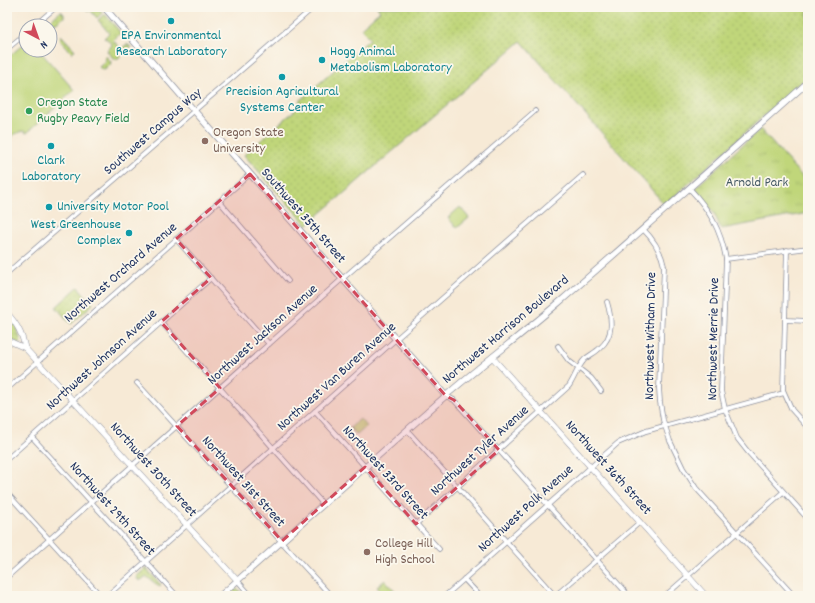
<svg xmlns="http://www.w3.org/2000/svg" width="815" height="603" font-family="Dekko,sans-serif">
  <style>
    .grass { fill: url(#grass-dots); stroke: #6e826c }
    .park { fill: url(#park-tufts); stroke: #6e826c }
    .garden { fill: #c0d67a; stroke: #6e826c }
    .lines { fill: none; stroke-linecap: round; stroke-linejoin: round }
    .minor-casing { stroke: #898c9a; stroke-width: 5.5 }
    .tertiary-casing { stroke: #898c9a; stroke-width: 6 }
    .secondary-casing { stroke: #898c9a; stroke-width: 7 }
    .minor { stroke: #fff; stroke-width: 4 }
    .tertiary { stroke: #fff; stroke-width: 5 }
    .secondary { stroke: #fff; stroke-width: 5.5 }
    .marked { fill: #d1495b; fill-opacity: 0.2; stroke: #d1495b; stroke-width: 3; stroke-dasharray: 8 5; stroke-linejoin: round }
    .culture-dot { fill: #0f9aa8; stroke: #fbf7ec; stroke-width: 1.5 }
    .leisure-dot { fill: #2e9e5b; stroke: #fbf7ec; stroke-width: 1.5 }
    .education-dot { fill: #8d6e63; stroke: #fbf7ec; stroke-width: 1.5 }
    .labels { text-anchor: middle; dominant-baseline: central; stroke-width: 3.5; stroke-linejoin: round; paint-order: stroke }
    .culture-label { font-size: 14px; fill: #0d838f; stroke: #fbf7ec }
    .leisure-label { font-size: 14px; fill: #27864d; stroke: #fbf7ec; text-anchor: start }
    .street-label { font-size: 14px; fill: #1b2f5e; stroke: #fbf7ec }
    .education-label { font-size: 14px; fill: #785e54; stroke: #fbf7ec; text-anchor: start }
    .park-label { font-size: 14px; fill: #445965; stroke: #fbf7ec }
  </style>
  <defs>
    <pattern id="grass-dots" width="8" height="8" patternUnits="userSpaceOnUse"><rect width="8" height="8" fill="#c0d67a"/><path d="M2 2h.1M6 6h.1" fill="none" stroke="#a4b86c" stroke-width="1.8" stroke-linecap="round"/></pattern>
    <pattern id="park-tufts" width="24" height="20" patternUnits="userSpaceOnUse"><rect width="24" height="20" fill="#c0d67a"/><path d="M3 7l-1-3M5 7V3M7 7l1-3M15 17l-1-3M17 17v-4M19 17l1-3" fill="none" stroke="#a4b86c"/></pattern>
  </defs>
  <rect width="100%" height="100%" fill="#fbf7ec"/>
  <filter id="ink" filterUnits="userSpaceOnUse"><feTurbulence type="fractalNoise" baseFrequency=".025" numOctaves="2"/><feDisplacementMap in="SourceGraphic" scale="8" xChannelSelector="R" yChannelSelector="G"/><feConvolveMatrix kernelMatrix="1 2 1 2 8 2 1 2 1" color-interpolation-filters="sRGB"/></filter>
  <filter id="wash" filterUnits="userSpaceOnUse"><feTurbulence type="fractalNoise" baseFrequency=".012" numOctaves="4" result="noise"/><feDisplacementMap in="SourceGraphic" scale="16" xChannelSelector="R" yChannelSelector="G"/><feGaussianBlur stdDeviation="0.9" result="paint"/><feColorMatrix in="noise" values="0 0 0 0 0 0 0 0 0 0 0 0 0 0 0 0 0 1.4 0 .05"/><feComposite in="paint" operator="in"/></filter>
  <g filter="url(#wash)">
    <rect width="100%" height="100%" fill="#f7ead6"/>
    <g class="grass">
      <polygon points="84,7 93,7 94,9 101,10 102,13 97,18 90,10 88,12"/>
      <polygon points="377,7 808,7 808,76 665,205 521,41 307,225 244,155 301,105 299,101 370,39 361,28 380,11"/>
      <polygon points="61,11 64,14 64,17 55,24 54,23 51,26 54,32 50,36 50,26 44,26"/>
      <polygon points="104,15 106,15 120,32 120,34 113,40 121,49 127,44 131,47 117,59 113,58 107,51 112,45 106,38 105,39 104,38 109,33 98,20"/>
      <polygon points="61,35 75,50 72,53 60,39 61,38 60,36"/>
      <polygon points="106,56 111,62 110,65 106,69 102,70 99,67 106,61 104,58"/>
      <polygon points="78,287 93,304 71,324 56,307"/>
      <polygon points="146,568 161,585 159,586 147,577 139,581 136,577"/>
      <polygon points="236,589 239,590 244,596 228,596"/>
    </g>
    <g class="park">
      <polygon points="760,129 808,183 808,213 721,229 714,213 695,188"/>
      <polygon points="7,315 15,324 21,341 19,343 7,338"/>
      <polygon points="360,419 367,426 357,435 350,428"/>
    </g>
    <g class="garden">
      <polygon points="26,42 26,50 39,50 74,90 27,133 23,131 15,134 7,141 7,58"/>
      <polygon points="460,207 469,218 457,228 448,218"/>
      <polygon points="385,580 397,593 393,596 385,596 377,587"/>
    </g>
  </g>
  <g filter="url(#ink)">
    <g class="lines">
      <g class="minor-casing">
        <g id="minor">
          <polyline points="34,26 56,7"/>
          <polyline points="7,49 26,33"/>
          <path d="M689,188C709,209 721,230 726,259L721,391L725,409L737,438L748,452L808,519"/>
          <polyline points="219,201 288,281"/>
          <path d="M643,229C654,240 661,251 664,266L659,388L660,402L663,420L670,441L683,468L696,488L794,596"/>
          <polyline points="176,239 269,344"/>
          <polyline points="787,250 783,390 792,410 808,428"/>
          <polyline points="726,259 808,248"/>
          <polyline points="7,273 314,7"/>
          <polyline points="786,320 808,321"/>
          <polyline points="161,322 323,504"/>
          <polyline points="558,346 569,361 591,378 601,391"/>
          <polyline points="137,383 331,596"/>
          <polyline points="7,389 250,174"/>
          <polyline points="446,396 454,400 629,596"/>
          <polyline points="315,411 439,549"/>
          <polyline points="407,430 555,596"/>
          <polyline points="32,437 177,596"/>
          <polyline points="7,459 211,278"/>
          <polyline points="7,493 101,596"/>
          <path d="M416,524L569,386C575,377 578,366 585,359C590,355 596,352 600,348C614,336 612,319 607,302"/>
          <polyline points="7,577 342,279 535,111"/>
          <polyline points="464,579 480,596"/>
          <polyline points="237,580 251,596"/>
          <polyline points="7,593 10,596"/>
          <polyline points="107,596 396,339 583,175"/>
          <polyline points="445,596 618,443 646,431 784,393"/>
          <polyline points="555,596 640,522"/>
          <polyline points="665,596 783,492"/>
        </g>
      </g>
      <g class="tertiary-casing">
        <g id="tertiary">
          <path d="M7,313C17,324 22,333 25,348"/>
          <polyline points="7,340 25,348 237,580"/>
          <polyline points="492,357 706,596"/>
        </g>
      </g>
      <g class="secondary-casing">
        <g id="secondary">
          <polyline points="104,7 198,115 446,396"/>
          <path d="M220,596L450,392C485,362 521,335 556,305C641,232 724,157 808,82"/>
        </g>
      </g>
      <use href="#minor" class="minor"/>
      <use href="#tertiary" class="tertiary"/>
      <use href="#secondary" class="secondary"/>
    </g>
  </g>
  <path class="marked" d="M250,174L446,396L454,400L499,450L416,524L365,467L282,541L177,426L220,388L161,322L211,278L176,239Z"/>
  <g class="culture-dot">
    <circle cx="171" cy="21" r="4"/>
    <circle cx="322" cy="60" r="4"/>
    <circle cx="282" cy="77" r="4"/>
    <circle cx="51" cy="146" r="4"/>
    <circle cx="49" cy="207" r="4"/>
    <circle cx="129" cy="233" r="4"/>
  </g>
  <circle class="leisure-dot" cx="29" cy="111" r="4"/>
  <g class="education-dot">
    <circle cx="205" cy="141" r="4"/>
    <circle cx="367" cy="552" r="4"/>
  </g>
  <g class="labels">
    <g class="culture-label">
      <text x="171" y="36">EPA Environmental<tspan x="171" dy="16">Research Laboratory</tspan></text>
      <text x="330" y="52" text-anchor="start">Hogg Animal<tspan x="330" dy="16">Metabolism Laboratory</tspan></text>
      <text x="282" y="92">Precision Agricultural<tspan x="282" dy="16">Systems Center</tspan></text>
      <text x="51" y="161">Clark<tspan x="51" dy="16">Laboratory</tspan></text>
      <text x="57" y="207" text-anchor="start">University Motor Pool</text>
      <text x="121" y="225" text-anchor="end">West Greenhouse<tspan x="121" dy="16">Complex</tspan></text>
    </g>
    <g class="leisure-label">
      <text x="37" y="103">Oregon State<tspan x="37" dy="16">Rugby Peavy Field</tspan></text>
    </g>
    <g class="street-label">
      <text transform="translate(153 132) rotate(-41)">Southwest Campus Way</text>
      <text transform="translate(303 216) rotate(49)">Southwest 35th Street</text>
      <text transform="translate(121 273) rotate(-41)">Northwest Orchard Avenue</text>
      <text transform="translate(506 330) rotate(-40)">Northwest Harrison Boulevard</text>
      <text transform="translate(263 335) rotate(-42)">Northwest Jackson Avenue</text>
      <text transform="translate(651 336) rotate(-89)">Northwest Witham Drive</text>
      <text transform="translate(714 339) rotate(-89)">Northwest Merrie Drive</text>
      <text transform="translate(102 360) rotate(-42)">Northwest Johnson Avenue</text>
      <text transform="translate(337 377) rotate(-42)">Northwest Van Buren Avenue</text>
      <text transform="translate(480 451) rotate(-42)">Northwest Tyler Avenue</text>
      <text transform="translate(608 468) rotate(48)">Northwest 36th Street</text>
      <text transform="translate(153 470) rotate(48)">Northwest 30th Street</text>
      <text transform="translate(385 473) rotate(48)">Northwest 33rd Street</text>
      <text transform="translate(243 482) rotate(48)">Northwest 31st Street</text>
      <text transform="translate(112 509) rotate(48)">Northwest 29th Street</text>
      <text transform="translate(526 509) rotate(-42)">Northwest Polk Avenue</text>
    </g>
    <g class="education-label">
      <text x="213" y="133">Oregon State<tspan x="213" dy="16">University</tspan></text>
      <text x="375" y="544">College Hill<tspan x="375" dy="16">High School</tspan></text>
    </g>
    <g class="park-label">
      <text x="757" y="183">Arnold Park</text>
    </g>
  </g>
  <rect width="815" height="603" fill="none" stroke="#fbf7ec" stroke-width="24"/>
  <g transform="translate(38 38) rotate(139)"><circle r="19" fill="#fbf7ec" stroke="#a1a7b3"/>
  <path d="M0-3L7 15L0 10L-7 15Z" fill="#d1495b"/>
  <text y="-6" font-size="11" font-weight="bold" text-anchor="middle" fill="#1b2f5e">N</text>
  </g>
</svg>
